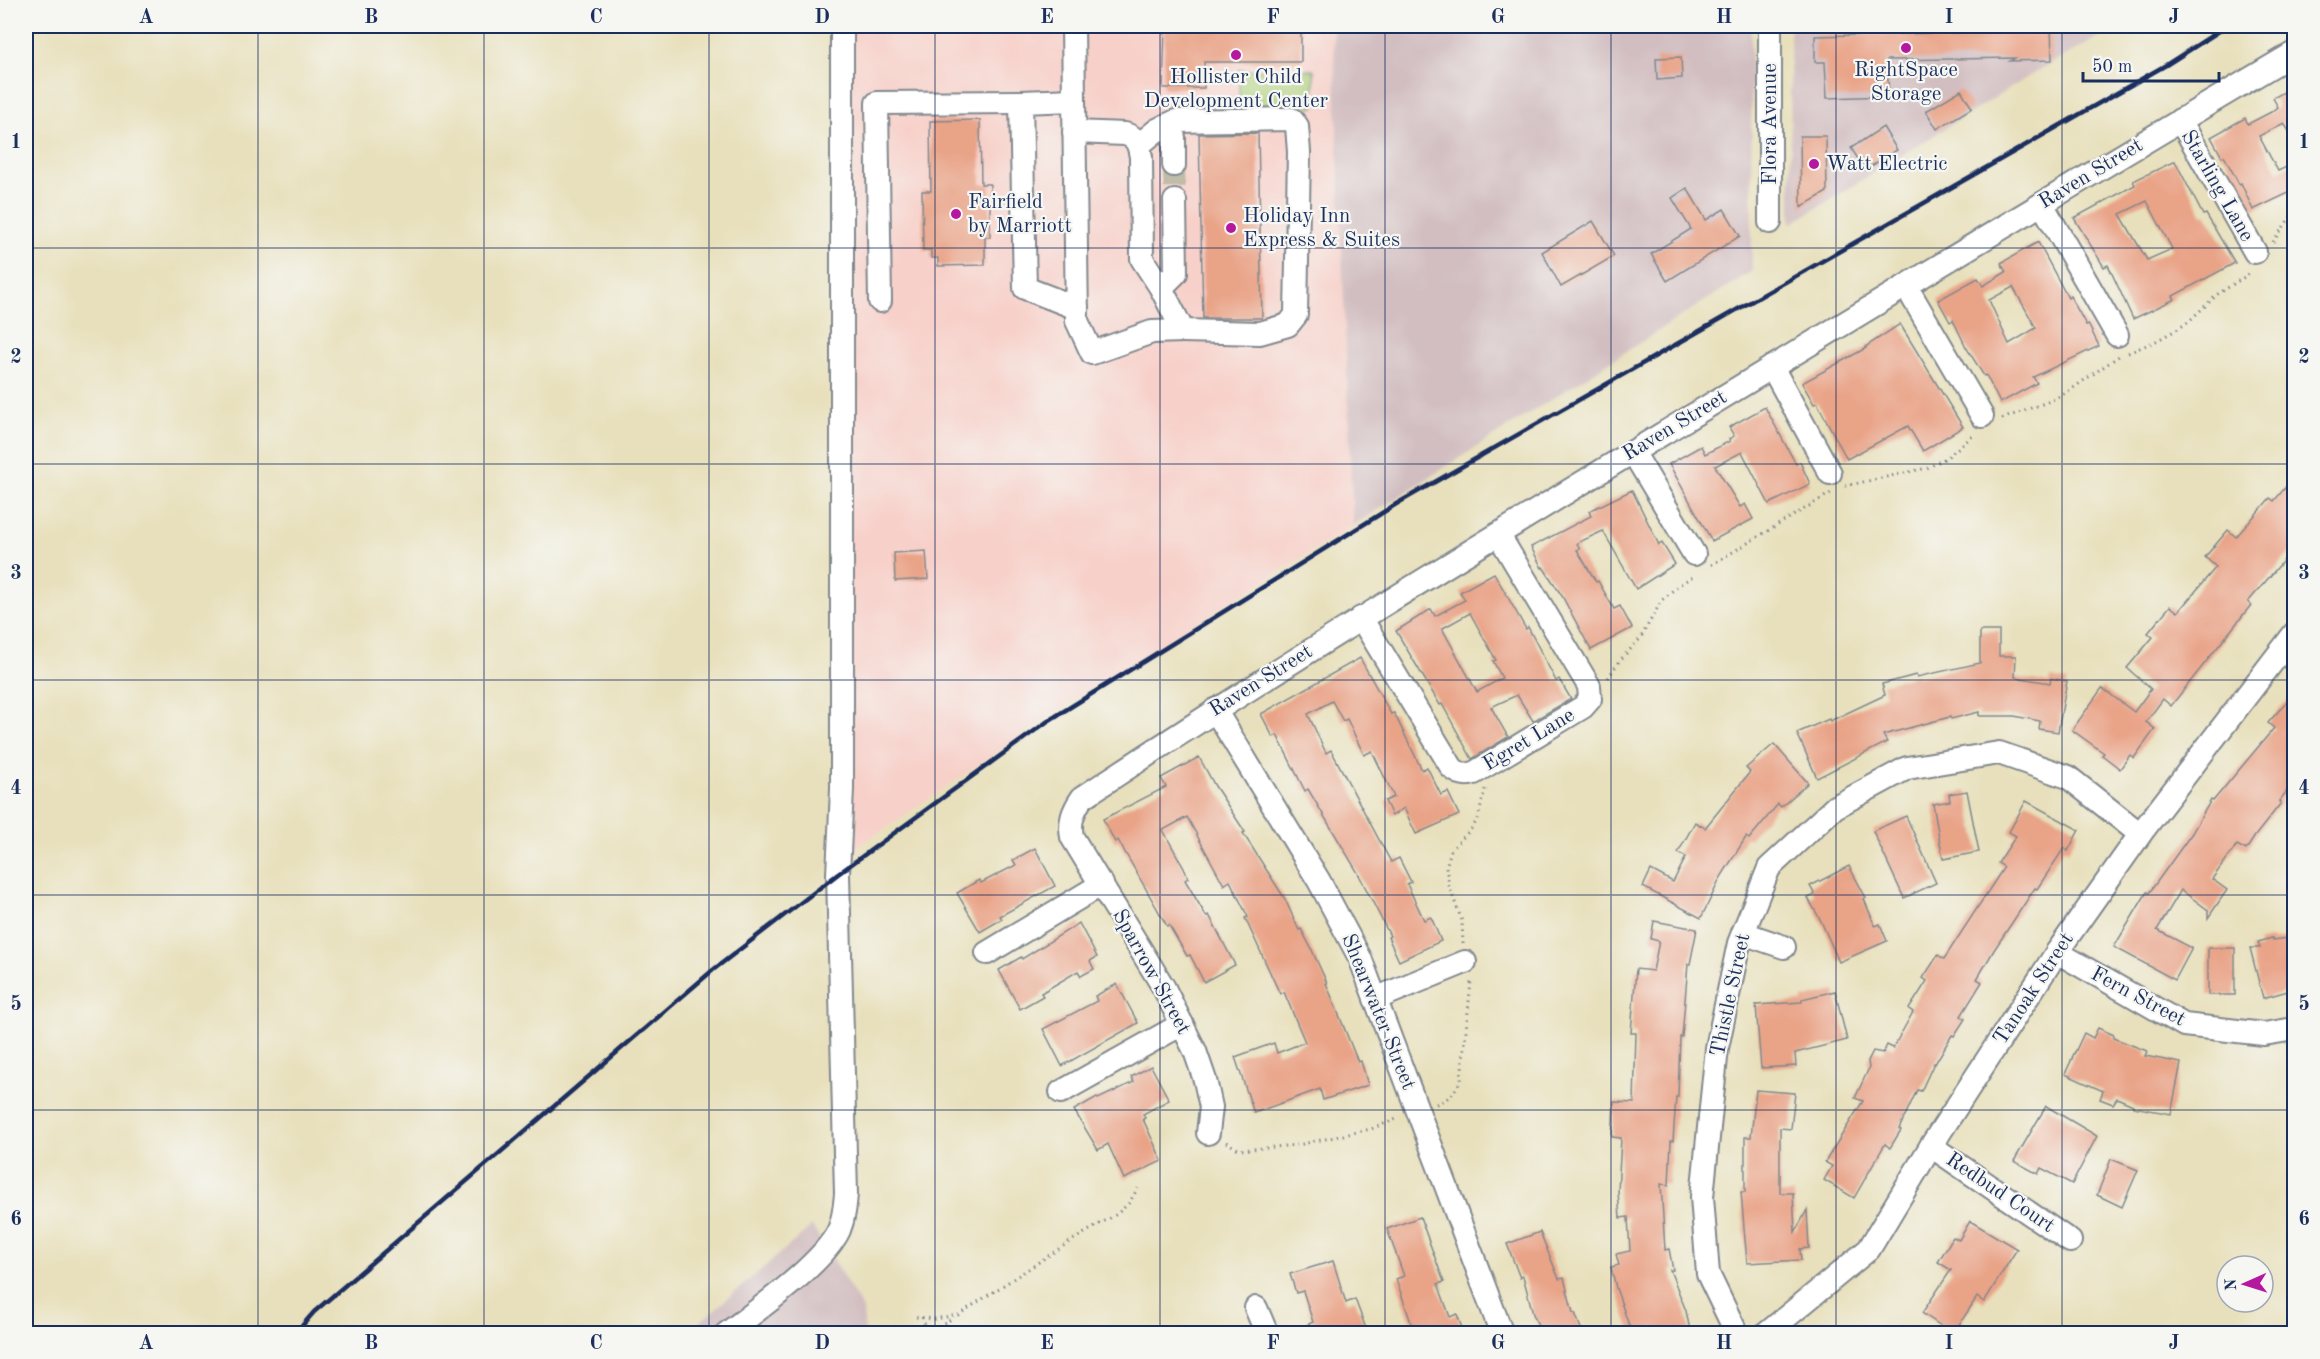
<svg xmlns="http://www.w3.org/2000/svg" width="2320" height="1359" font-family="'Old Standard TT',serif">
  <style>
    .built { fill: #f7d0c9 }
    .industrial { fill: #d2bec1 }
    .green { fill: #aacd75; stroke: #627e6a; stroke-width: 1.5 }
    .building { fill: #e9a387; fill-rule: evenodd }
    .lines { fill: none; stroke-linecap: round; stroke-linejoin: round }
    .minor-tunnel { stroke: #bfbda9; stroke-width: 22; stroke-dasharray: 22 11; stroke-linecap: butt }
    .minor-casing { stroke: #82888d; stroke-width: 26 }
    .path { stroke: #82888d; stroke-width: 3; stroke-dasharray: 1.5 4.5; stroke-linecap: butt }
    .minor { stroke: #fff; stroke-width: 22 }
    .rail { stroke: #1b2f5e; stroke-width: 4.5 }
    .grid { fill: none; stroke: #1b2f5e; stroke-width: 1.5; stroke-opacity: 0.55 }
    .poi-dot { fill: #b5179e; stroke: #f6f6f2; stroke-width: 2 }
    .labels { text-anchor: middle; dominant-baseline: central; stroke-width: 4.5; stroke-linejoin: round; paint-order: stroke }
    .poi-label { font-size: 21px; fill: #1b2f5e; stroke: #f6f6f2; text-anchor: start }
    .street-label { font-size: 21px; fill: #1b2f5e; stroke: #f6f6f2 }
    .neatline { fill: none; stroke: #1b2f5e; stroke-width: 2 }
    .grid-label { font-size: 20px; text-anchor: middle; font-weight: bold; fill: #1b2f5e }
  </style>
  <rect width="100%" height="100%" fill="#f6f6f2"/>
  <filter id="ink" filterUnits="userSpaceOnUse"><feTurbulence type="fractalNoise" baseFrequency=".0167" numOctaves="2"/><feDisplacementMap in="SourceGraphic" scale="12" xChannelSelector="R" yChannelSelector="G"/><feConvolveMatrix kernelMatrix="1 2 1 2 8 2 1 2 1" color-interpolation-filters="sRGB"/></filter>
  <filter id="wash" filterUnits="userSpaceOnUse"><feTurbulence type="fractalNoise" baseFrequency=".008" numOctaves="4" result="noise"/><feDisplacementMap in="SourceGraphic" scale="24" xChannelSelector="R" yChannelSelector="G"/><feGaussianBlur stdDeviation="1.35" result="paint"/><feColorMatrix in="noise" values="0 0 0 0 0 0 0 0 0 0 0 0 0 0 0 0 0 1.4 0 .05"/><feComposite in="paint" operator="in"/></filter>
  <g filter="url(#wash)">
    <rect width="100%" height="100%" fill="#e8e0bc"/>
    <polygon class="built" points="843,26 1333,26 1353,526 1093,687 850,852"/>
    <g class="industrial">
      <polygon points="1333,26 1751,26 1752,271 1353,526"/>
      <polygon points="1790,26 2120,26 2041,69 1791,224"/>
      <polygon points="812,1226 863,1309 865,1333 686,1334"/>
    </g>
    <rect class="green" x="1239" y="70" width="75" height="37"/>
    <g id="blocks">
      <g class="building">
        <polygon points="1165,26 1301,26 1301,62 1204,62 1204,88 1163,88"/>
        <polygon points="2023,26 2051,26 2052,60 2010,61 2015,58 1887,60 1889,96 1827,98 1825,62 1815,62 1815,36 2023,31"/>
        <polygon points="1681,57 1682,78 1657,80 1656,58"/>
        <polygon points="2295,86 2295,141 2284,123 2259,136 2278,171 2295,163 2295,190 2253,210 2241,183 2239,184 2224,156 2222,157 2211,137 2245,118 2248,124 2273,111 2278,107 2273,98"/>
        <polygon points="1961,90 1972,108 1937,129 1926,111"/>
        <polygon points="980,120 981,184 990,184 990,237 985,237 985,265 938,266 938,258 931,258 931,250 923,250 922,191 931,191 930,121"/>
        <polygon points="1883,127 1897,150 1865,170 1851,148"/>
        <polygon points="1258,133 1262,318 1203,318 1199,134"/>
        <polygon points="1800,136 1826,136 1827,192 1801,207"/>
        <path d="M2175,161L2203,215L2206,214L2235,263L2173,296L2175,299L2133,319L2108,265L2104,267L2074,218L2135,185L2133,181ZM2147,201L2172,249L2147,260L2120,214Z"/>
        <polygon points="1687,188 1706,220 1724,209 1740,236 1667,281 1651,254 1691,229 1672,198"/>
        <polygon points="1593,221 1614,256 1561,287 1542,252"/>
        <path d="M2038,242L2068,298L2070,296L2086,325L2088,324L2099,346L2033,377L2037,383L2000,403L1986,375L1984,376L1966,347L1953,320L1950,322L1938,300L1978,278L1983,286L2006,272L2001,263ZM2013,287L2036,328L2009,344L1989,300Z"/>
        <polygon points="1900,324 1963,427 1923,451 1908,426 1847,459 1817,403 1814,404 1802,383 1866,348 1865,347"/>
        <polygon points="1765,407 1796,464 1800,462 1810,484 1769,504 1742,452 1715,466 1740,507 1745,504 1753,519 1712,541 1669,464 1701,446 1705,454 1730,441 1729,439 1734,436 1729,427"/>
        <polygon points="2295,476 2295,547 2248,602 2251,605 2171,706 2163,699 2146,722 2155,729 2134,758 2130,755 2120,769 2102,755 2104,753 2072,730 2102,688 2134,712 2151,689 2127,668 2153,637 2148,633 2170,606 2178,612 2216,567 2205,557 2228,530 2236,537 2270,498 2274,501"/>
        <polygon points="1632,490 1659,545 1662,543 1675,564 1636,589 1603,531 1577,543 1580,549 1577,550 1596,582 1598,581 1614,609 1620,606 1632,628 1591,650 1562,596 1543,567 1542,568 1531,547 1591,516 1589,511"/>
        <polygon points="926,551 928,579 895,581 894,553"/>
        <path d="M1494,573L1526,629L1528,627L1556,681L1559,679L1571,699L1533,721L1517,695L1491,707L1508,737L1472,759L1442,704L1440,705L1396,631L1431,609L1435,616L1465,600L1460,592ZM1470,613L1496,660L1493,661L1502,678L1477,692L1443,630V628Z"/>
        <polygon points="1980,631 1999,631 1999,656 2016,656 2015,677 2050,683 2051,678 2067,681 2058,732 2039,729 2040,721 2014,716 1979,716 1979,712 1951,719 1950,717 1883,735 1887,742 1817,778 1797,733 1829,719 1830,721 1885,695 1882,684 1916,675 1917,677 1980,663"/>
        <polygon points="1360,658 1391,714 1394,713 1422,770 1427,767 1441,795 1448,792 1459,815 1416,834 1404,808 1392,816 1385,801 1394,797 1372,751 1364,755 1347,719 1343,721 1332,701 1308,714 1326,753 1331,750 1391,862 1399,858 1411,882 1407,884 1424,920 1431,917 1441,941 1399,961 1388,937 1390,936 1358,873 1308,789 1305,791 1277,735 1273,737 1261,714"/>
        <polygon points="2295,692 2295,781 2279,801 2281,803 2255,836 2246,850 2237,845 2212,879 2227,890 2208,918 2208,910 2181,890 2157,930 2192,948 2175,980 2114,947 2147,892 2149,893 2192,833 2211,800 2213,801 2274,728 2268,723"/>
        <polygon points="1774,744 1808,783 1781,807 1778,804 1749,839 1746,837 1721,877 1701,918 1643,887 1651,870 1673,882 1686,857 1678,853 1695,822 1705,828 1750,772 1746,768"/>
        <polygon points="1199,757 1215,786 1245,832 1243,833 1285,899 1299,930 1301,929 1311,948 1327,983 1326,983 1358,1062 1361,1061 1368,1085 1323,1100 1320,1089 1254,1113 1235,1057 1274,1043 1277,1053 1305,1042 1284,992 1280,994 1245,918 1248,917 1230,881 1224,885 1187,817 1163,830 1186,872 1188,878 1185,880 1206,916 1209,915 1235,965 1204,982 1190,955 1187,956 1169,925 1167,926 1118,840 1115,842 1103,819 1166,787 1161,778"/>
        <polygon points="1967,791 1979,852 1943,859 1933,804 1950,801 1949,794"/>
        <polygon points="2026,801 2079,830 2068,851 2064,848 2037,889 2035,888 1994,950 1977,979 1982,982 1961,1016 1965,1019 1954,1036 1952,1035 1935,1064 1934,1063 1921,1091 1917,1090 1899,1129 1901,1130 1890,1148 1885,1144 1854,1198 1824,1180 1832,1166 1825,1162 1863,1101 1855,1098 1869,1068 1868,1061 1873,1051 1883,1053 1887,1045 1893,1048 1913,1012 1909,1009 1927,981 1923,978 1938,955 1944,959 2004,867 1998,863 2016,836 2009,832"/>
        <polygon points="1906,816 1936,883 1904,898 1873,831"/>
        <polygon points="1035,848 1055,886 1000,916 1002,919 980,932 957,893 979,880 981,883 1016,865 1013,860"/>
        <polygon points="1849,866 1866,898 1864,899 1875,926 1880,924 1887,941 1839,962 1821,921 1808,898 1815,895 1810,886"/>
        <polygon points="1654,921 1697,929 1690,964 1688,964 1682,1037 1680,1037 1678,1097 1676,1097 1673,1141 1671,1141 1669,1185 1661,1184 1665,1250 1669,1249 1673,1270 1670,1270 1686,1311 1690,1330 1676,1334 1632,1334 1616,1288 1611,1267 1619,1265 1616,1254 1630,1251 1628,1217 1620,1218 1618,1192 1621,1138 1612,1137 1614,1102 1634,1103 1636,1033 1631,1033 1636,969 1653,971 1659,941 1651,939"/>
        <polygon points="1079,923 1097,957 1090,961 1094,969 1081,976 1078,971 1041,993 1043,996 1020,1009 999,970 1021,957 1022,959"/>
        <polygon points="2295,937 2295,989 2263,998 2250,948 2260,948 2258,942 2272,938 2273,940"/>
        <rect x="2208" y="948" width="27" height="47"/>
        <polygon points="1117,984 1138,1023 1062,1066 1043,1029 1097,1001 1095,996"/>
        <polygon points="1835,991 1847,1040 1795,1053 1796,1066 1761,1068 1756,1005 1802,1002 1802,999"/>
        <polygon points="2098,1028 2114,1035 2113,1038 2147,1051 2145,1056 2181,1063 2171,1114 2133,1107 2133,1105 2117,1098 2113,1104 2100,1099 2103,1091 2065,1074 2084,1033 2093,1038"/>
        <polygon points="1151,1066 1169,1100 1143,1114 1145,1118 1143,1119 1162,1161 1124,1179 1108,1144 1098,1150 1074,1110 1097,1097 1098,1099 1134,1082 1131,1077"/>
        <polygon points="1756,1090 1795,1093 1791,1129 1780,1128 1780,1193 1793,1193 1795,1232 1807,1210 1809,1248 1800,1249 1801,1260 1747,1263 1741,1192 1745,1192 1745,1137 1751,1137"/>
        <polygon points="2046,1106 2097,1136 2072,1184 2041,1168 2038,1174 2014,1161"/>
        <polygon points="2111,1159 2138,1170 2122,1207 2097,1195"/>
        <polygon points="1420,1217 1444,1282 1438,1284 1450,1317 1457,1314 1464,1334 1415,1334 1396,1279 1404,1276 1387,1229"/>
        <polygon points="1970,1221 2017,1249 1984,1302 1977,1297 1953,1334 1922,1313 1951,1270 1938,1262 1953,1237 1959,1240"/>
        <polygon points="1540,1232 1559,1279 1564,1278 1573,1313 1575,1313 1583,1334 1542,1334 1533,1314 1523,1276 1520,1278 1507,1244"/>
        <polygon points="1333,1261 1346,1303 1355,1299 1368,1334 1288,1334 1313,1322 1303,1291 1296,1293 1290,1274"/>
      </g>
    </g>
  </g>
  <g filter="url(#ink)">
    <use href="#blocks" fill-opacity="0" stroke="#82888d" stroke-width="1.5"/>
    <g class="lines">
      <polyline class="minor-tunnel" points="1174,165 1175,201"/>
      <g class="minor-casing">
        <g id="minor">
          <polyline points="1073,26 1077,321 1092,353 1152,332 1183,331"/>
          <polyline points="1074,100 1021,102 1025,288 1077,308"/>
          <polyline points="2180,120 2255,252"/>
          <polyline points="1165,126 1174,137 1174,165"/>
          <path d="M1074,132L1125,134C1137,137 1139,145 1141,157L1142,259L1161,288L1183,331L1260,333L1288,325L1296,315L1299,152L1297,126L1291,119L1176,121L1157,130L1139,145"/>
          <polyline points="2042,204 2117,335"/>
          <polyline points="1770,222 1770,26"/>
          <polyline points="1906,286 1982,416"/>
          <polyline points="1161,288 1176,273 1175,201"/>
          <polyline points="880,301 877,103 1021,102"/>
          <polyline points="1772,367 1830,473"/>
          <polyline points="1633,452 1694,554"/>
          <path d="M1361,618L1452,768C1459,774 1465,776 1474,773L1583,707L1590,699L1589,686L1498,534"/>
          <polyline points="1215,710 1319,881 1360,958 1502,1334"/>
          <polyline points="1743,933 1784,947"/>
          <polyline points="2057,952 2184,1025 2264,1034 2294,1029"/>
          <polyline points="987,953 1102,884"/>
          <polyline points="1375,999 1465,962"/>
          <polyline points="1061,1092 1182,1024"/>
          <path d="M1208,1133L1211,1107L1205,1080L1195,1051L1164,988L1072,837C1069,822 1073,811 1082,798C1279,667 1480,545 1682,422C1886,298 2089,174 2294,53"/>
          <polyline points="1931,1146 2070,1241"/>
          <polyline points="1256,1308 1267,1334"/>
          <path d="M726,1334C757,1310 823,1264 839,1230C844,1218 845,1206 846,1194L838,874L842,789V26"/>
          <polyline points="1737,1334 1708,1274 1702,1197 1717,1048 1739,943 1769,868 1835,807 1907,768 1999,753 2068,777 2140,834"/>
          <polyline points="1766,1334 1869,1249 1931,1146 2057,952 2144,829 2294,634"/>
        </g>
      </g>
      <g class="path">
        <polyline points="2273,242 2294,212"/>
        <polyline points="2128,353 2156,341 2178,329 2188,322 2218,294 2252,272"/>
        <polyline points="2002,419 2050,401 2066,393 2119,356"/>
        <polyline points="1845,486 1927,468 1946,458 1975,434"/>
        <polyline points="1711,565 1831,493"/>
        <polyline points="1608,678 1620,660 1640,639 1662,600 1679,585 1695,575"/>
        <polyline points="1463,944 1462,921 1449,886 1446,867 1451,850 1472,828 1478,819 1485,789"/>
        <path d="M1436,1104C1449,1099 1456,1092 1461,1079L1471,982"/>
        <polyline points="1226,1142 1240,1150 1298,1145 1371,1129 1399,1118"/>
        <polyline points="916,1317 934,1319 958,1315 1071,1241 1117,1214 1129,1203 1138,1188"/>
        <polyline points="922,1317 928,1334"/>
        <polyline points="929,1334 954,1317"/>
      </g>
      <use href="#minor" class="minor"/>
      <polyline class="rail" points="295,1334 314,1312 713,970 838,874 1048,721 1398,503 2166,65 2227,26"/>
    </g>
  </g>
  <path class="grid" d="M258,26V1334M484,26V1334M709,26V1334M935,26V1334M1160,26V1334M1385,26V1334M1611,26V1334M1836,26V1334M2062,26V1334M26,248H2294M26,464H2294M26,680H2294M26,895H2294M26,1110H2294"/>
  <g class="poi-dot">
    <circle cx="1906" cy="48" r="6"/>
    <circle cx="1236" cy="55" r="6"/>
    <circle cx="1814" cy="164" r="6"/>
    <circle cx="956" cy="214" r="6"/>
    <circle cx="1231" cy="228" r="6"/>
  </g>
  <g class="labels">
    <g class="poi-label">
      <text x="1906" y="70" text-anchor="middle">RightSpace<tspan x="1906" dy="24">Storage</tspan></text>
      <text x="1236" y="77" text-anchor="middle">Hollister Child<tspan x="1236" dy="24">Development Center</tspan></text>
      <text x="1826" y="164">Watt Electric</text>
      <text x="968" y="202">Fairfield<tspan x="968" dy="24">by Marriott</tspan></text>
      <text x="1243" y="216">Holiday Inn<tspan x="1243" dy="24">Express &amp; Suites</tspan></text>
    </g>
    <g class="street-label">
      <text transform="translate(1770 124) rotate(-90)">Flora Avenue</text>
      <text transform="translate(2091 174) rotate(-31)">Raven Street</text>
      <text transform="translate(2217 186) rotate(60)">Starling Lane</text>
      <text transform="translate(1675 426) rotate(-31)">Raven Street</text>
      <text transform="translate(1261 681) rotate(-32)">Raven Street</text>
      <text transform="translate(1529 740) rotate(-31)">Egret Lane</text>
      <text transform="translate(1151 972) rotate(61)">Sparrow Street</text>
      <text transform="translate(2034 989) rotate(-57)">Tanoak Street</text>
      <text transform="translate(1731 995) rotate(-78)">Thistle Street</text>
      <text transform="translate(2138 997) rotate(28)">Fern Street</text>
      <text transform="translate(1378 1012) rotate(68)">Shearwater Street</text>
      <text transform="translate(2000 1193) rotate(34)">Redbud Court</text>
    </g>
  </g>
  <rect width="2320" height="1359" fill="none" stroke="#f6f6f2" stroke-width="66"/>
  <g transform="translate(2245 1284) rotate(267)"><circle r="28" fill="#f6f6f2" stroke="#9ea6b7" stroke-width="1.5"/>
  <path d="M0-4.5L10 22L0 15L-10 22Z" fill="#b5179e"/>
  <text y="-9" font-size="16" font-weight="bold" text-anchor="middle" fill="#1b2f5e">N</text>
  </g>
  <path d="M2083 72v9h136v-9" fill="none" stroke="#1b2f5e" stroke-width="3"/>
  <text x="2092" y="72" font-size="18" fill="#1b2f5e" stroke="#f6f6f2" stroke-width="4.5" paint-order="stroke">50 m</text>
  <rect x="33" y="33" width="2254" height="1293" class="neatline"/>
  <g class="grid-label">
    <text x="146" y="23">A</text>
    <text x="371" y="23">B</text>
    <text x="596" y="23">C</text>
    <text x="822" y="23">D</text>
    <text x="1047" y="23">E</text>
    <text x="1273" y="23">F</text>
    <text x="1498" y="23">G</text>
    <text x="1724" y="23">H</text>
    <text x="1949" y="23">I</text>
    <text x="2174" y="23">J</text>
    <text x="16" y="148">1</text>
    <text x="2304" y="148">1</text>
    <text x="16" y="363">2</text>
    <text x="2304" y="363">2</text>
    <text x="16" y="579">3</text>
    <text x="2304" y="579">3</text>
    <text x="16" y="794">4</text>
    <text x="2304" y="794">4</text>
    <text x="16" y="1010">5</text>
    <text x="2304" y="1010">5</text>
    <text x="16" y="1225">6</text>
    <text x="2304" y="1225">6</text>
    <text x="146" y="1349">A</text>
    <text x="371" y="1349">B</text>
    <text x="596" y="1349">C</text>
    <text x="822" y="1349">D</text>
    <text x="1047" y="1349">E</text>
    <text x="1273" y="1349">F</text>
    <text x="1498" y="1349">G</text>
    <text x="1724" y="1349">H</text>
    <text x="1949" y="1349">I</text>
    <text x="2174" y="1349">J</text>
  </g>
</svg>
